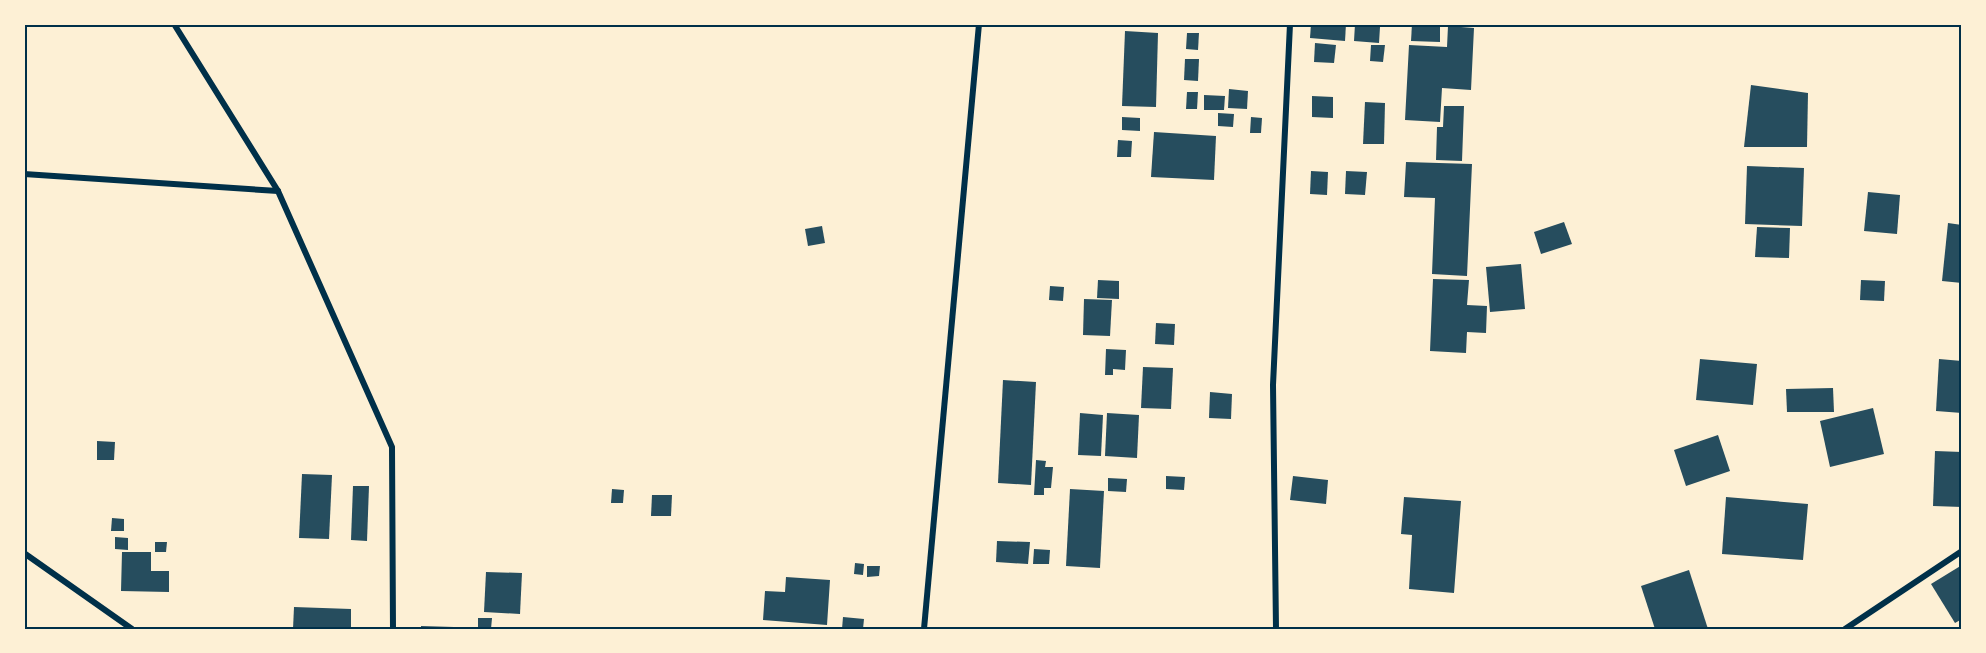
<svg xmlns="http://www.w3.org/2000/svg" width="1986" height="653" font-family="'Titillium Web',sans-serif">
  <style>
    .building { fill: #264d5e }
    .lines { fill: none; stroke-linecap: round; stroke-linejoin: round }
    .minor { stroke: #003049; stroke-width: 6 }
    .neatline { fill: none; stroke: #003049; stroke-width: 2 }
  </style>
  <rect width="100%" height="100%" fill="#fdf0d5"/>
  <g class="building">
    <polygon points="1311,24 1346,24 1345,41 1310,38"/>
    <polygon points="1355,24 1372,24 1372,27 1380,27 1379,43 1354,41"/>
    <polygon points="1412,24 1440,24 1440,42 1411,41"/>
    <polygon points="1448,26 1474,28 1471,90 1442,88 1440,122 1405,120 1409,45 1447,47"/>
    <polygon points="1125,31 1158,33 1156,107 1122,106"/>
    <polygon points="1187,33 1199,33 1198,50 1186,49"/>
    <polygon points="1315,43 1336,45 1334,63 1314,62"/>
    <polygon points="1371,45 1385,45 1383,62 1370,61"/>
    <polygon points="1185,59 1199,59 1198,81 1184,80"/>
    <polygon points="1751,85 1808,93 1807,147 1744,147"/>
    <polygon points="1229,89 1248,91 1247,109 1228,108"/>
    <polygon points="1187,92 1198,92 1197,109 1186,109"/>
    <polygon points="1204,95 1225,96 1224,110 1204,110"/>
    <polygon points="1312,96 1333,97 1333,118 1312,117"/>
    <polygon points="1365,102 1385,103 1384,144 1363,144"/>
    <polygon points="1444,106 1464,106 1462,161 1436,160 1437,127 1443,127"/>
    <polygon points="1218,113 1234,114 1233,127 1218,126"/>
    <polygon points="1122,117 1140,118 1140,131 1122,130"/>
    <polygon points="1251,117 1262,118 1261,133 1250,133"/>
    <polygon points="1154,132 1216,136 1214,180 1151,177"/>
    <polygon points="1118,140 1132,141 1131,157 1117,157"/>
    <polygon points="1406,162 1472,164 1467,276 1432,274 1435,198 1404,197"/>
    <polygon points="1747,166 1804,168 1802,226 1745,224"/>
    <polygon points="1311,171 1328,172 1327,195 1310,194"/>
    <polygon points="1346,171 1367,172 1365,195 1345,194"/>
    <polygon points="1868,192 1900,195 1897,234 1864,231"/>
    <polygon points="1564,222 1572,244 1541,254 1534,232"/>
    <polygon points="1948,223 1962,225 1962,283 1942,281"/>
    <polygon points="822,226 825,243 808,246 805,229"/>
    <polygon points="1757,227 1790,228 1789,258 1755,257"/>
    <polygon points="1521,264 1525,309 1490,312 1486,267"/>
    <polygon points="1433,279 1469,280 1467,305 1487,306 1486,333 1467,332 1466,353 1430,351"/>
    <polygon points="1098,280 1119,281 1119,299 1097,298"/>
    <polygon points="1861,280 1885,281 1884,301 1860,300"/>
    <polygon points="1050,286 1064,287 1063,301 1049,300"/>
    <polygon points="1084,299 1112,300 1110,336 1083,335"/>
    <polygon points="1156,323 1175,324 1174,345 1155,344"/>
    <polygon points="1106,349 1126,350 1125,370 1113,369 1113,375 1105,375"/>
    <polygon points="1700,359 1757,364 1753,405 1696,400"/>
    <polygon points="1939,359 1962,361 1962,413 1936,411"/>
    <polygon points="1143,367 1173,368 1171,409 1141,408"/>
    <polygon points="1003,380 1036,382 1031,485 998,483"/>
    <polygon points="1833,388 1834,412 1787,412 1786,389"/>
    <polygon points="1210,392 1232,394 1231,419 1209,418"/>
    <polygon points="1873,408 1884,454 1830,467 1820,421"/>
    <polygon points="1080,413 1103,415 1101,456 1078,455"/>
    <polygon points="1107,413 1139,415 1137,458 1105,456"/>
    <polygon points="1718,435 1730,471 1686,486 1674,450"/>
    <polygon points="97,441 115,442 114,460 97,460"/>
    <polygon points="1935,451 1962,452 1962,507 1933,506"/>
    <polygon points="1036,460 1046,461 1045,467 1053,467 1051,488 1044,488 1044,495 1034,495"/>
    <polygon points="302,474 332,475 329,539 299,538"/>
    <polygon points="1166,476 1185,477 1184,490 1166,489"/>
    <polygon points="1293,476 1328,480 1326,504 1290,500"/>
    <polygon points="1108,478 1127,479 1126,492 1108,491"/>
    <polygon points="353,486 369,486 367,541 351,540"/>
    <polygon points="612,489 624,490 623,503 611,503"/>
    <polygon points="1070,489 1104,491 1100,568 1066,566"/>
    <polygon points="652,495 672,495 671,516 651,516"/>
    <polygon points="1404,497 1461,501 1454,593 1409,589 1412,535 1401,534"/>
    <polygon points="1726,497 1808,504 1803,560 1722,554"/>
    <polygon points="112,518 124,519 124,531 111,531"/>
    <polygon points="115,537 128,538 128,550 115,549"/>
    <polygon points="997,541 1030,542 1028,564 996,562"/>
    <polygon points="155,542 167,542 166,552 155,552"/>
    <polygon points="1034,549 1050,550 1049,564 1033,564"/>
    <polygon points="122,552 151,552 151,571 169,571 169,592 121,591"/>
    <polygon points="855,563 864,564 863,575 854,574"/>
    <polygon points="1962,565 1962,619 1955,623 1931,584"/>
    <polygon points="867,566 880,566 879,576 867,577"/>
    <polygon points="1689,570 1708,629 1655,629 1641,586"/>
    <polygon points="486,572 522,573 520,614 484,612"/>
    <polygon points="786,577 830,580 827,625 763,620 765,591 785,592"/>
    <polygon points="294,607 351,609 351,629 293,629"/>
    <polygon points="843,617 864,619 863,629 842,629"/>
    <polygon points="478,618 492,618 491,629 478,629"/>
    <polygon points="421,626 454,627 454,629 421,629"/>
  </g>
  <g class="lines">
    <g class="minor">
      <polyline points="174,24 278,191 392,447 393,629"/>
      <polyline points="24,174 278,191"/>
      <polyline points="24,553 132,629"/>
      <polyline points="924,629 979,24"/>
      <polyline points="1276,629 1273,385 1290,24"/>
      <polyline points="1845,629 1962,551"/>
    </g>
  </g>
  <rect width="1986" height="653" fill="none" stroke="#fdf0d5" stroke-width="51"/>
  <rect x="26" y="26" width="1934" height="602" class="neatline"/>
</svg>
